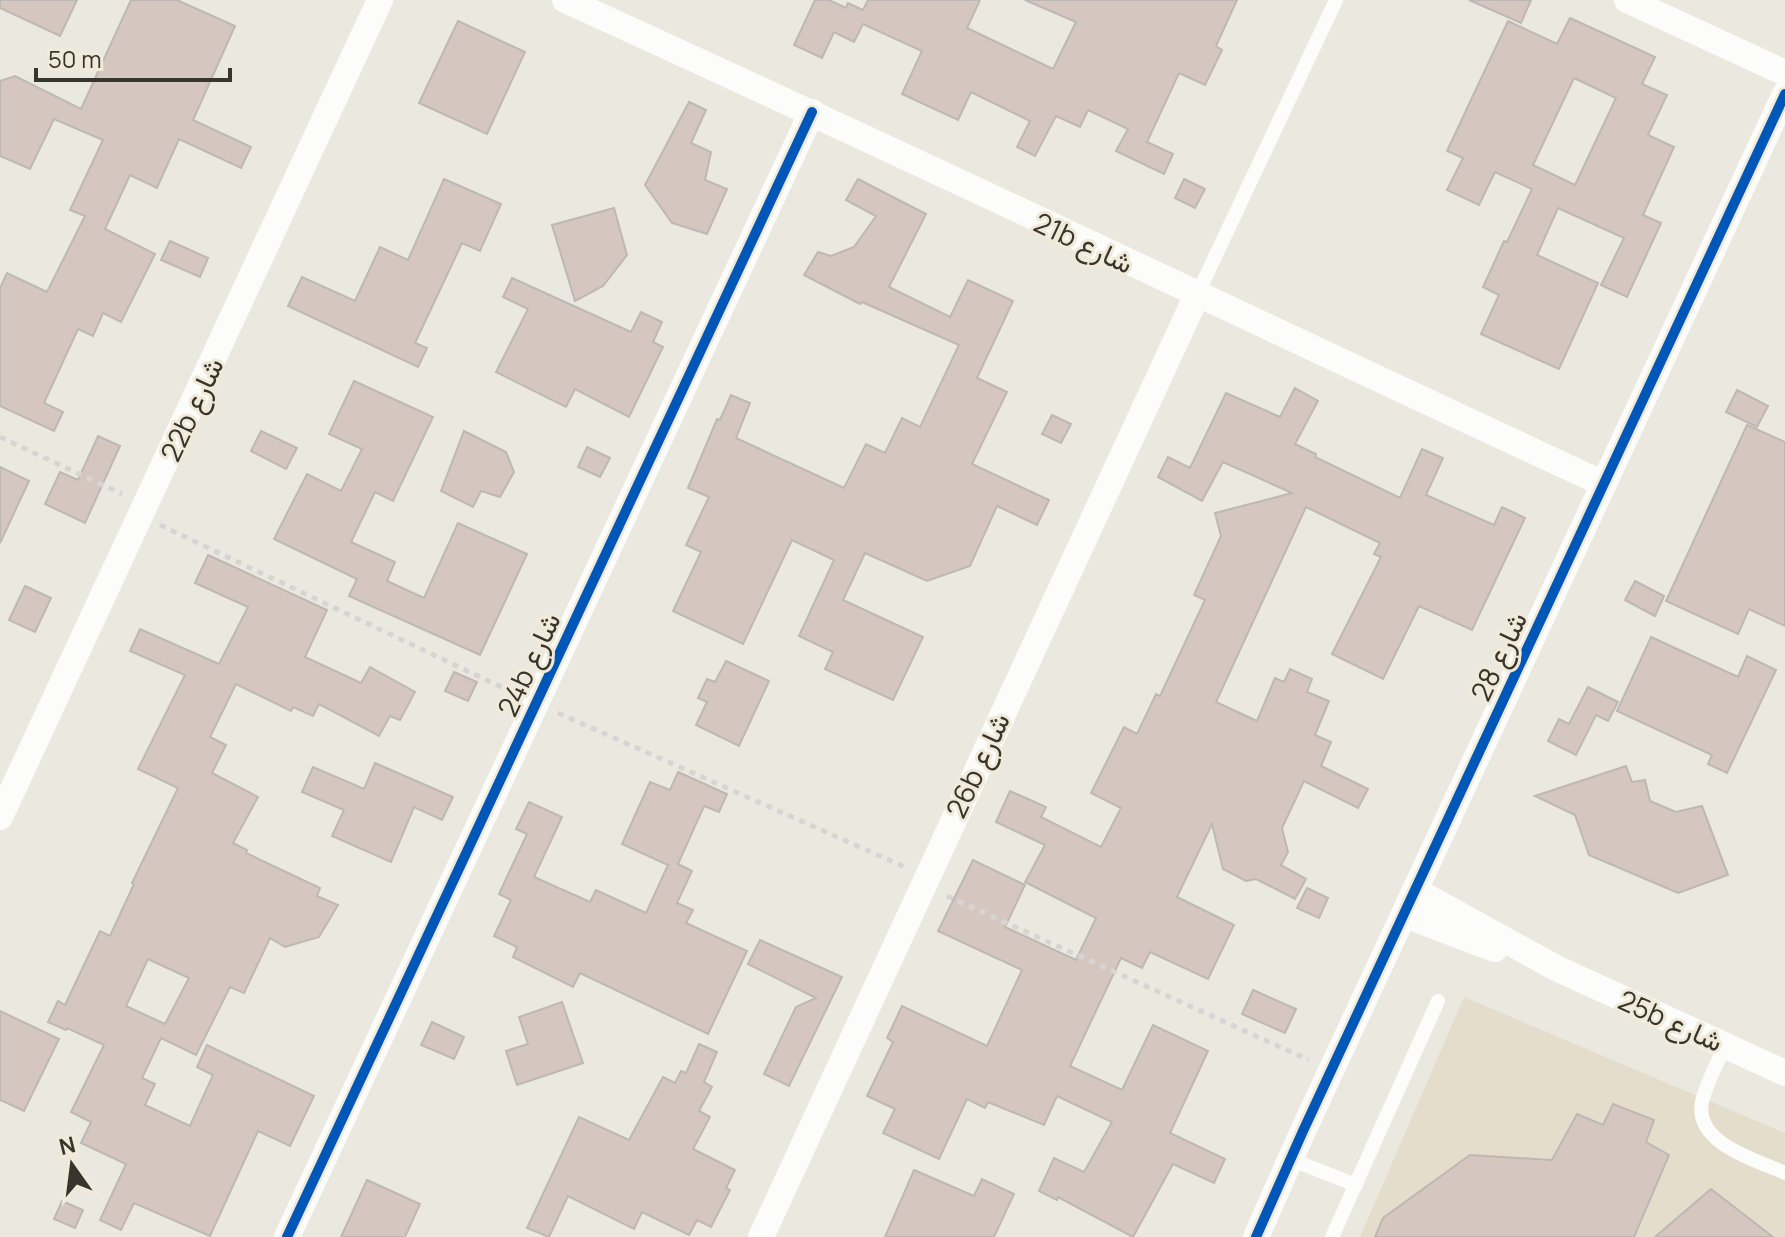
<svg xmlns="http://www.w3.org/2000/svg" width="1785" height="1237" font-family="Manrope,Vazirmatn,sans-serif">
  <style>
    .built { fill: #e4ddcc }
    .building { fill: #d6c6c0; stroke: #bdb8b4; stroke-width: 2; fill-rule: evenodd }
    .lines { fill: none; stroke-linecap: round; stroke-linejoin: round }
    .path { stroke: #d7d5d3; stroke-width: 5; stroke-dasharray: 6 6; stroke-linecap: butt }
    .lane { stroke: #fcfcfa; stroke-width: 14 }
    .street { stroke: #fcfcfa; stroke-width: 26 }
    .cycleway-casing { stroke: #f1ead9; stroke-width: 15 }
    .cycleway { stroke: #0057b8; stroke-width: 10 }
    .labels { text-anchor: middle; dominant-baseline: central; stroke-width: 6; stroke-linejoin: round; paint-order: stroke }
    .street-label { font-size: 28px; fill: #37352e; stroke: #f1ead9 }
  </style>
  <rect width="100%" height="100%" fill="#ebe8df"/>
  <polygon class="built" points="1464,997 1785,1133 1785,1237 1360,1237"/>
  <g class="building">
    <polygon points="0,0 77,0 60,36 0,8"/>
    <polygon points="131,0 177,0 235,26 193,120 251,147 241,168 179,139 157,188 130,175 105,229 155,254 121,322 103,313 93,336 78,329 44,403 63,412 54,431 0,406 0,288 7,273 47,292 85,216 70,210 103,140 54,119 30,169 0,156 0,81 15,76 81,109"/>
    <polygon points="815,0 829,0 846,8 848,3 863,10 868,0 980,0 967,28 1053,69 1076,22 1025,0 1237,0 1216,46 1222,50 1205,85 1179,73 1147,142 1173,154 1164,174 1116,151 1128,129 1088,110 1080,127 1056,116 1035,156 1017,147 1030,121 971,92 958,120 902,94 922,51 863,24 854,42 834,32 822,58 794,45"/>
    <polygon points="1469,0 1531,0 1521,23"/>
    <path d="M1570,18L1655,57L1642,84L1667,95L1648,135L1674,147L1643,215L1661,223L1627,297L1601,285L1624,238L1558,208L1537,255L1598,283L1559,369L1481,334L1499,295L1483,287L1504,241L1507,242L1532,189L1495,172L1479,205L1447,190L1463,158L1447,151L1508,21L1557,44ZM1574,78L1616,98L1575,185L1533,165Z"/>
    <polygon points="458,21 525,52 487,134 419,103"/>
    <polygon points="689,102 706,110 691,143 711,152 705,180 727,189 707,234 672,223 645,185"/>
    <polygon points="444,179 501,204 480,251 462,243 415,343 427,348 418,367 288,306 302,277 355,301 380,247 408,260"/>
    <polygon points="858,179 926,214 889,287 950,317 968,280 1013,301 977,378 1007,392 972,464 1049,500 1037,525 997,506 970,566 927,581 865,553 843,600 923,637 893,700 825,669 833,652 799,636 834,560 792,540 743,644 673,611 701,552 686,545 709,497 688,488 717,419 720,420 731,395 750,403 736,438 844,488 866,444 885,453 902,418 920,427 959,345 862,302 860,304 804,275 818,252 831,256 854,247 876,216 846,200"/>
    <polygon points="1184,179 1205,189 1195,208 1175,198"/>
    <polygon points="614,208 627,255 603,286 575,301 552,225"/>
    <polygon points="170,241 208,258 200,277 161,260"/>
    <polygon points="512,278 631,332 641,312 662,322 653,342 663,347 629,417 575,389 566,407 496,372 528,309 503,297"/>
    <polygon points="354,381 433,417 393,501 375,492 351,542 395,562 387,581 424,598 458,523 527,554 480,655 349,596 357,579 274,539 307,474 341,491 362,449 329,434"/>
    <polygon points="1295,388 1318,401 1295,444 1316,454 1315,457 1400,498 1422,449 1443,458 1426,495 1494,525 1502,507 1525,518 1472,630 1419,606 1383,679 1332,654 1381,557 1374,554 1380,543 1306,507 1216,702 1257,721 1275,678 1284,682 1290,669 1312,679 1307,692 1329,701 1315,735 1331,742 1321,766 1368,789 1358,808 1304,781 1282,828 1288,852 1281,865 1306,879 1295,899 1256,879 1246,881 1223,869 1212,824 1177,897 1234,925 1208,979 1150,952 1142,968 1121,958 1070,1066 1122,1090 1153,1025 1208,1051 1170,1133 1225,1159 1214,1183 1173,1164 1133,1237 1058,1197 1057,1200 1039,1191 1054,1158 1084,1172 1112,1122 1057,1096 1044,1125 988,1102 985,1108 967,1099 939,1159 883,1133 895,1109 867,1096 893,1042 887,1038 902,1006 987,1046 1022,970 938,931 973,860 1025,885 1005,927 1076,960 1096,918 1025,882 1045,845 996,822 1010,791 1046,807 1041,817 1101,847 1121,808 1091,793 1124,727 1137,734 1156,694 1160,696 1205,600 1194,595 1221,536 1215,513 1292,493 1223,462 1202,501 1158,477 1168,457 1190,468 1226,393 1280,417"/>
    <polygon points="1737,390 1768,406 1757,427 1726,412"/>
    <polygon points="1052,415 1071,424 1061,443 1042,434"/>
    <polygon points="1747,425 1785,442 1785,626 1749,609 1738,634 1666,601"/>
    <polygon points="261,431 297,448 286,469 251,451"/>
    <polygon points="464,431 506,452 514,472 500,497 481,491 473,507 441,491"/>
    <polygon points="98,436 120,446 85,523 45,504 60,472 78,480"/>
    <polygon points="587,447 610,458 600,477 578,467"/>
    <polygon points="0,467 29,481 0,543"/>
    <path d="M208,555L327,610L305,657L361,683L370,667L415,692L400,720L390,716L379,736L319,704L313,716L293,707L291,711L236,684L210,737L226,745L212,773L258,797L233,843L247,850L246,853L320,888L317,896L338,905L319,937L285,947L270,938L244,993L230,987L196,1055L161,1038L142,1078L155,1084L145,1105L190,1126L213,1075L197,1067L207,1045L314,1096L290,1146L258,1131L210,1236L134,1203L121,1230L100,1220L126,1164L81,1143L91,1122L71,1112L104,1045L67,1028L66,1030L48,1022L58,1001L65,1005L100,931L110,936L134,884L132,883L178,788L138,769L185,675L130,651L140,629L219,664L248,607L195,583ZM148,959L189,978L165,1024L126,1006Z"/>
    <polygon points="1635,581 1664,596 1655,616 1625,600"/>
    <polygon points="25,586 51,598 35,632 9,620"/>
    <polygon points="1651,637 1738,677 1747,656 1776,670 1727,773 1708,764 1712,755 1617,711"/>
    <polygon points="726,661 769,681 739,746 696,725 707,702 698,698 707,679 715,682"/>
    <polygon points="454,672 477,682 468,701 445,691"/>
    <polygon points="1588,687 1618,702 1608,721 1596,715 1576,755 1548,741 1559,719 1569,724"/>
    <polygon points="375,763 453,797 442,820 414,807 391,862 332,836 344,810 302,792 313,767 364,789"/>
    <polygon points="1626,766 1632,782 1645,780 1650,801 1676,812 1702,806 1728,875 1678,893 1589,855 1575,815 1535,796"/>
    <polygon points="678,772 727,794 719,812 704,806 678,864 692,871 677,903 693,910 686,923 747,951 708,1034 580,973 573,987 513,957 517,947 494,936 511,900 499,894 527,834 516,829 529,802 562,817 534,877 590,902 596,890 646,913 668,865 622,844 650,782 670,790"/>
    <polygon points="1307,888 1328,898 1319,918 1297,908"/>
    <polygon points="760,940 842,977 789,1086 764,1074 796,1007 816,998 748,964"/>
    <polygon points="1253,990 1296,1009 1285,1033 1242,1014"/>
    <polygon points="562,1002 583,1063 517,1085 506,1051 528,1044 519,1017"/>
    <polygon points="0,1011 59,1039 24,1111 0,1100"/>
    <polygon points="432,1022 464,1037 454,1059 421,1045"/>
    <polygon points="699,1044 717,1052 704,1082 712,1087 699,1111 710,1117 693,1149 735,1170 726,1188 730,1190 711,1227 697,1220 689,1235 642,1212 634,1229 568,1196 549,1237 527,1228 579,1117 629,1140 663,1077 675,1083 681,1071 686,1073"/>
    <polygon points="1613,1104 1654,1120 1646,1142 1669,1155 1634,1237 1375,1237 1383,1218 1470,1155 1552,1160 1577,1114 1603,1125"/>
    <polygon points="914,1170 974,1196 982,1179 1014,1194 994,1237 885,1237"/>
    <polygon points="367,1180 420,1204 405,1237 341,1237"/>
    <polygon points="1711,1189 1773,1237 1655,1237"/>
    <polygon points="62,1201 83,1210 75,1228 54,1219"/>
  </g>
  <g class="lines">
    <g class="path">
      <polyline points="0,437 122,494"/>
      <polyline points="160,525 516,694"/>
      <polyline points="558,713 907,868"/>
      <polyline points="947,896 1309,1060"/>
    </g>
    <g class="lane">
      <polyline points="1197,295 1336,0"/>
      <path d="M1725,1045C1718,1063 1706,1083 1702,1102C1694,1144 1757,1160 1785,1173"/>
      <polyline points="1290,1159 1356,1185"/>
      <polyline points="1332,1237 1438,1001"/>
    </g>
    <g class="street">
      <path d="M565,0C913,158 1257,323 1604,484"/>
      <polyline points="1627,0 1785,73"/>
      <polyline points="0,817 380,0"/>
      <polyline points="1416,891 1556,968 1785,1073"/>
      <polyline points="1405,915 1495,949"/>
      <polyline points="287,1237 812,112"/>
      <polyline points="761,1237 1197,295"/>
      <polyline points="1256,1237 1303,1131 1785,94"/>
    </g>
    <g class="cycleway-casing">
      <g id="cycleway">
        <polyline points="287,1237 812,112"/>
        <polyline points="1256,1237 1303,1131 1785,94"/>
      </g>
    </g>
    <use href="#cycleway" class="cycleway"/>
  </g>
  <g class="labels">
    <g class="street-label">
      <text transform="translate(1084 242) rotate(25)">21b شارع</text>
      <text transform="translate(191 409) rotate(-65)">22b شارع</text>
      <text transform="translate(1498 656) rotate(-65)">شارع 28</text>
      <text transform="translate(528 664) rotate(-65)">24b شارع</text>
      <text transform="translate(977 765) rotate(-65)">26b شارع</text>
      <text transform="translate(1671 1020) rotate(24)">25b شارع</text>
    </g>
  </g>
  <g transform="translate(72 1165) rotate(346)" stroke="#f1ead9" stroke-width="6" paint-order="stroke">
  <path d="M0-6L14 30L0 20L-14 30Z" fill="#37352e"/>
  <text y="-12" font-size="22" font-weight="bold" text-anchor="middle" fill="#37352e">N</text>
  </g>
  <path d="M36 68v12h194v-12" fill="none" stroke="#37352e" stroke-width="4"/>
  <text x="48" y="68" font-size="24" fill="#37352e" stroke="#f1ead9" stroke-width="6" paint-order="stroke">50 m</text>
</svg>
